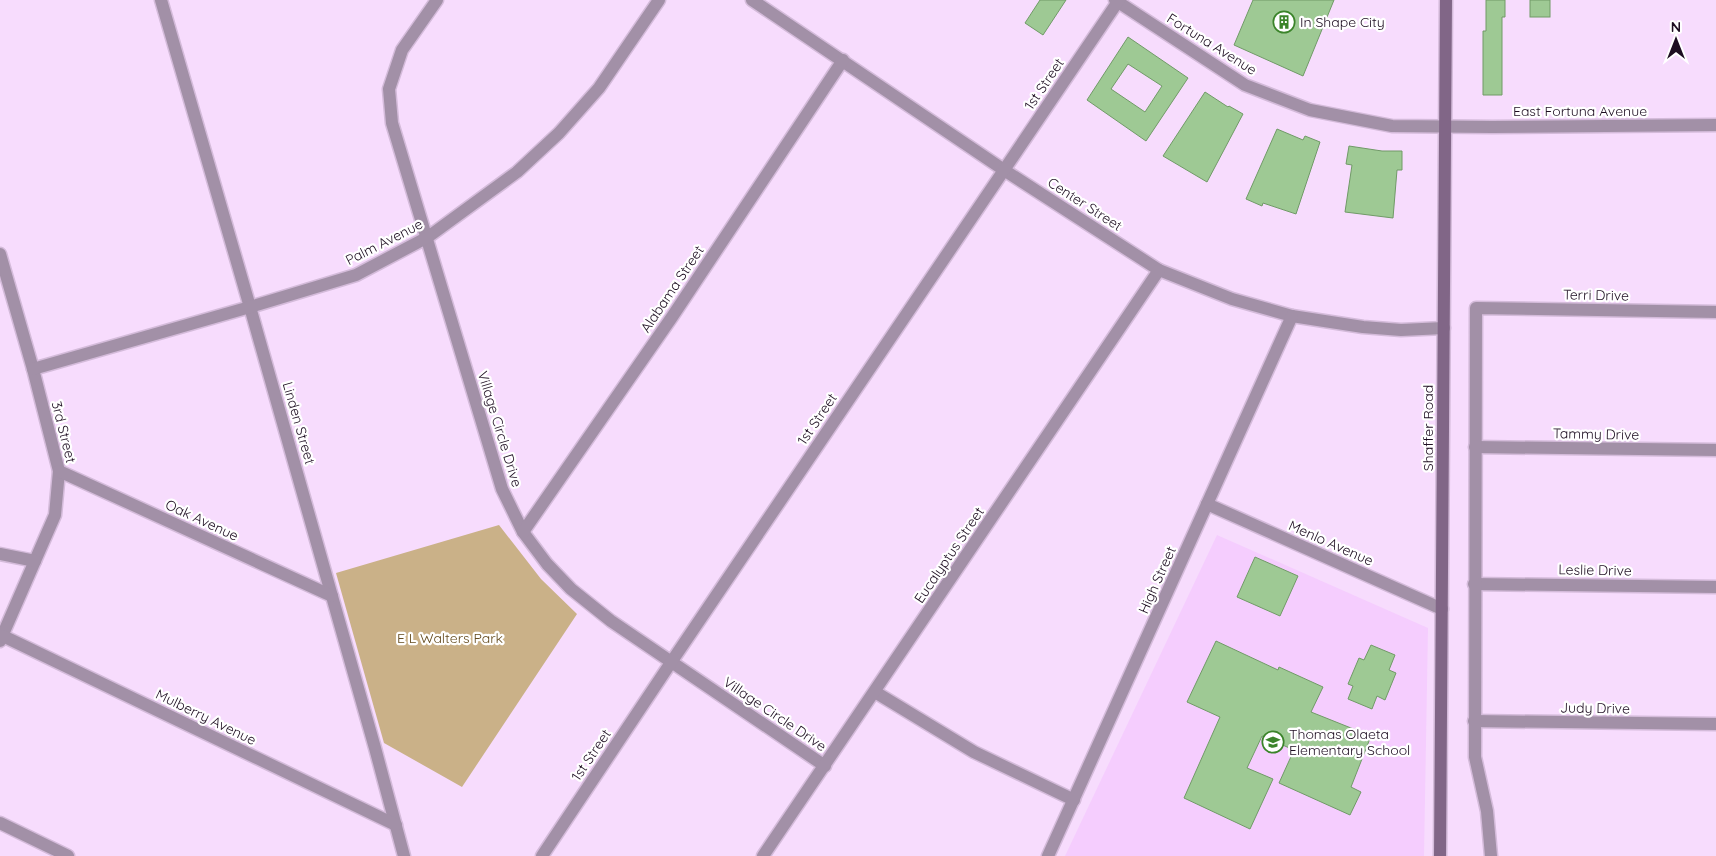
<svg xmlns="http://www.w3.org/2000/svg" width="1716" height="856" font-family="Quicksand,sans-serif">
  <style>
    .built { fill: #f5cdfe }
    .green { fill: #cab188 }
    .building { fill: #9ec994; stroke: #709a67; fill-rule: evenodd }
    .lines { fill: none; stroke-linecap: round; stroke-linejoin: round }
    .minor-casing { stroke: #d4bbda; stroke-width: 15 }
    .tertiary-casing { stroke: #d4bbda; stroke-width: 15 }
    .secondary-casing { stroke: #d4bbda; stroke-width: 15 }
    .minor { stroke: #a290a7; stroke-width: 12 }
    .tertiary { stroke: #a290a7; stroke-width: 12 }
    .secondary { stroke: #816687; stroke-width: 12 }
    .labels { text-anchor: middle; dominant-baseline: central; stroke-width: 4.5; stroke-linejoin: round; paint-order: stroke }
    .poi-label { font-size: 14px; fill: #1d0d21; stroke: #fff; text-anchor: start }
    .street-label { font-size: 14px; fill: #1d0d21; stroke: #fff }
    .park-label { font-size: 14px; fill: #644b1e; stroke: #fff }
  </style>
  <rect width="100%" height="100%" fill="#f7dcfd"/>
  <polygon class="built" points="1217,535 1428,628 1424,856 1065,856"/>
  <polygon class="green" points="499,525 541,579 577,614 462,787 384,743 336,573"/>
  <g class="building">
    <polygon points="1040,0 1066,0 1043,35 1025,23"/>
    <polygon points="1253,0 1334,0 1303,76 1234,45"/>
    <polygon points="1486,0 1505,0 1505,17 1502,17 1502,95 1483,95 1483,31 1486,31"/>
    <rect x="1530" y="0" width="20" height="17"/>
    <path d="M1128,37L1188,78L1146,141L1087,100ZM1128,64L1162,86L1145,112L1111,89Z"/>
    <polygon points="1205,92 1228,107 1229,106 1243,114 1207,182 1163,156"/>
    <polygon points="1277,129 1303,140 1305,136 1320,142 1296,214 1263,203 1262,206 1246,199"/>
    <polygon points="1349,146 1382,151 1402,151 1402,170 1397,170 1393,218 1345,212 1352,165 1346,164"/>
    <polygon points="1255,557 1298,576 1280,616 1237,597"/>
    <polygon points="1216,641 1278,670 1279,667 1323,687 1311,712 1371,736 1351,787 1361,792 1350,815 1279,783 1294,750 1262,736 1247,768 1273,779 1250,829 1184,798 1220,717 1187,702"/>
    <polygon points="1371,645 1395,655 1389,670 1396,673 1385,700 1377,696 1372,709 1348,699 1353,686 1348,684 1359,658 1364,660"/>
  </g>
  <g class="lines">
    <g class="minor-casing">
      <g id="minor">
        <polyline points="161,0 250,307 375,748 404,856"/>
        <polyline points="437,0 402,50 389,89 392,123 502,489 523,532 547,564 571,589 611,621 825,766"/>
        <polyline points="752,0 1004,170 1159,270 1232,299 1292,316 1363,327 1401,330 1444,328"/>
        <polyline points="1115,0 1245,85 1310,110 1392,126 1492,127 1716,125"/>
        <polyline points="0,254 33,369 59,471 55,515 0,641"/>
        <polyline points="33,369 250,307 356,275 428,237 517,172 559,133 599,88 659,0"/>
        <polyline points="1475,447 1716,450"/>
        <polyline points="59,471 332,596"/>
        <polyline points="1207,504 1442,609"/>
        <polyline points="523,532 672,317 843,60"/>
        <polyline points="0,554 35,561"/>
        <polyline points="1474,584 1716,587"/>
        <polyline points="3,636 396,825"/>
        <polyline points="875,692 974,752 1074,800"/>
        <polyline points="1474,721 1716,724"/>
        <polyline points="0,823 68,856"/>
        <polyline points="763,856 1159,270"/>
        <polyline points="1048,856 1292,316"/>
        <polyline points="1491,856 1487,811 1475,757 1476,308 1716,312"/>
      </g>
    </g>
    <g class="tertiary-casing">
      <polyline id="tertiary" points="542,856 672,661 1119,0"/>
    </g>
    <g class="secondary-casing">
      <polyline id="secondary" points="1440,856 1446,0"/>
    </g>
    <use href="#minor" class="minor"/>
    <use href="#tertiary" class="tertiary"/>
    <use href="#secondary" class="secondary"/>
  </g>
  <defs>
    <g id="building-ring" transform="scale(1.125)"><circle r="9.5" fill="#fff" stroke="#3b842a" stroke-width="1.5"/><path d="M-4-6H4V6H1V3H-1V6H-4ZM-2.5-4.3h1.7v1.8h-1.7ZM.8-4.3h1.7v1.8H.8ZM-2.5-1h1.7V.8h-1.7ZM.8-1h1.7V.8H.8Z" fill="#3b842a"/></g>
    <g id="school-ring" transform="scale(1.125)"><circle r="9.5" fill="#fff" stroke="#3b842a" stroke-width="1.5"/><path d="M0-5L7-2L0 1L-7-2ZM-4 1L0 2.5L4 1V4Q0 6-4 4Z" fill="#3b842a"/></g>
  </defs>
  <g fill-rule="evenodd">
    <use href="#building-ring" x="1284" y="22"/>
    <use href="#school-ring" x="1273" y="742"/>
  </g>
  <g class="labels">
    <g class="poi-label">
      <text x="1300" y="22">In Shape City</text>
      <text x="1289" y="734">Thomas Olaeta<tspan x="1289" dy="16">Elementary School</tspan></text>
    </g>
    <g class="street-label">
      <text transform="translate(1212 44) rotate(32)">Fortuna Avenue</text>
      <text transform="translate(1044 84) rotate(-56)">1st Street</text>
      <text x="1580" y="111">East Fortuna Avenue</text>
      <text transform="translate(1085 204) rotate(33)">Center Street</text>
      <text transform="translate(384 242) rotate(-27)">Palm Avenue</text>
      <text transform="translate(672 289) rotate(-56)">Alabama Street</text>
      <text transform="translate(1596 295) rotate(1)">Terri Drive</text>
      <text transform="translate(817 419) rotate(-56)">1st Street</text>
      <text transform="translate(299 423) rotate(74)">Linden Street</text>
      <text transform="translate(1428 428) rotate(-90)">Shaffer Road</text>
      <text transform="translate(500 429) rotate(73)">Village Circle Drive</text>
      <text transform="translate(64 432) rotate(76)">3rd Street</text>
      <text transform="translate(1596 434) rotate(1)">Tammy Drive</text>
      <text transform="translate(202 520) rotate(25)">Oak Avenue</text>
      <text transform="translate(1331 543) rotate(24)">Menlo Avenue</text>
      <text transform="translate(949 555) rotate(-56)">Eucalyptus Street</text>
      <text transform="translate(1595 570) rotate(1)">Leslie Drive</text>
      <text transform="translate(1157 580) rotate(-66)">High Street</text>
      <text transform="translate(1595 708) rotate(1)">Judy Drive</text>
      <text transform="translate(775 714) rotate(34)">Village Circle Drive</text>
      <text transform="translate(206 717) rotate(26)">Mulberry Avenue</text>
      <text transform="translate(591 755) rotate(-56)">1st Street</text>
    </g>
    <g class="park-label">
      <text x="450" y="638">E L Walters Park</text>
    </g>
  </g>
  <g transform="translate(1676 40)" stroke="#ffffff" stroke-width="4" paint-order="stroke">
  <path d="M0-4L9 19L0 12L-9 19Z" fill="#1d0d21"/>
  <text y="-8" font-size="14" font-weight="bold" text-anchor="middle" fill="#1d0d21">N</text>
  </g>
</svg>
